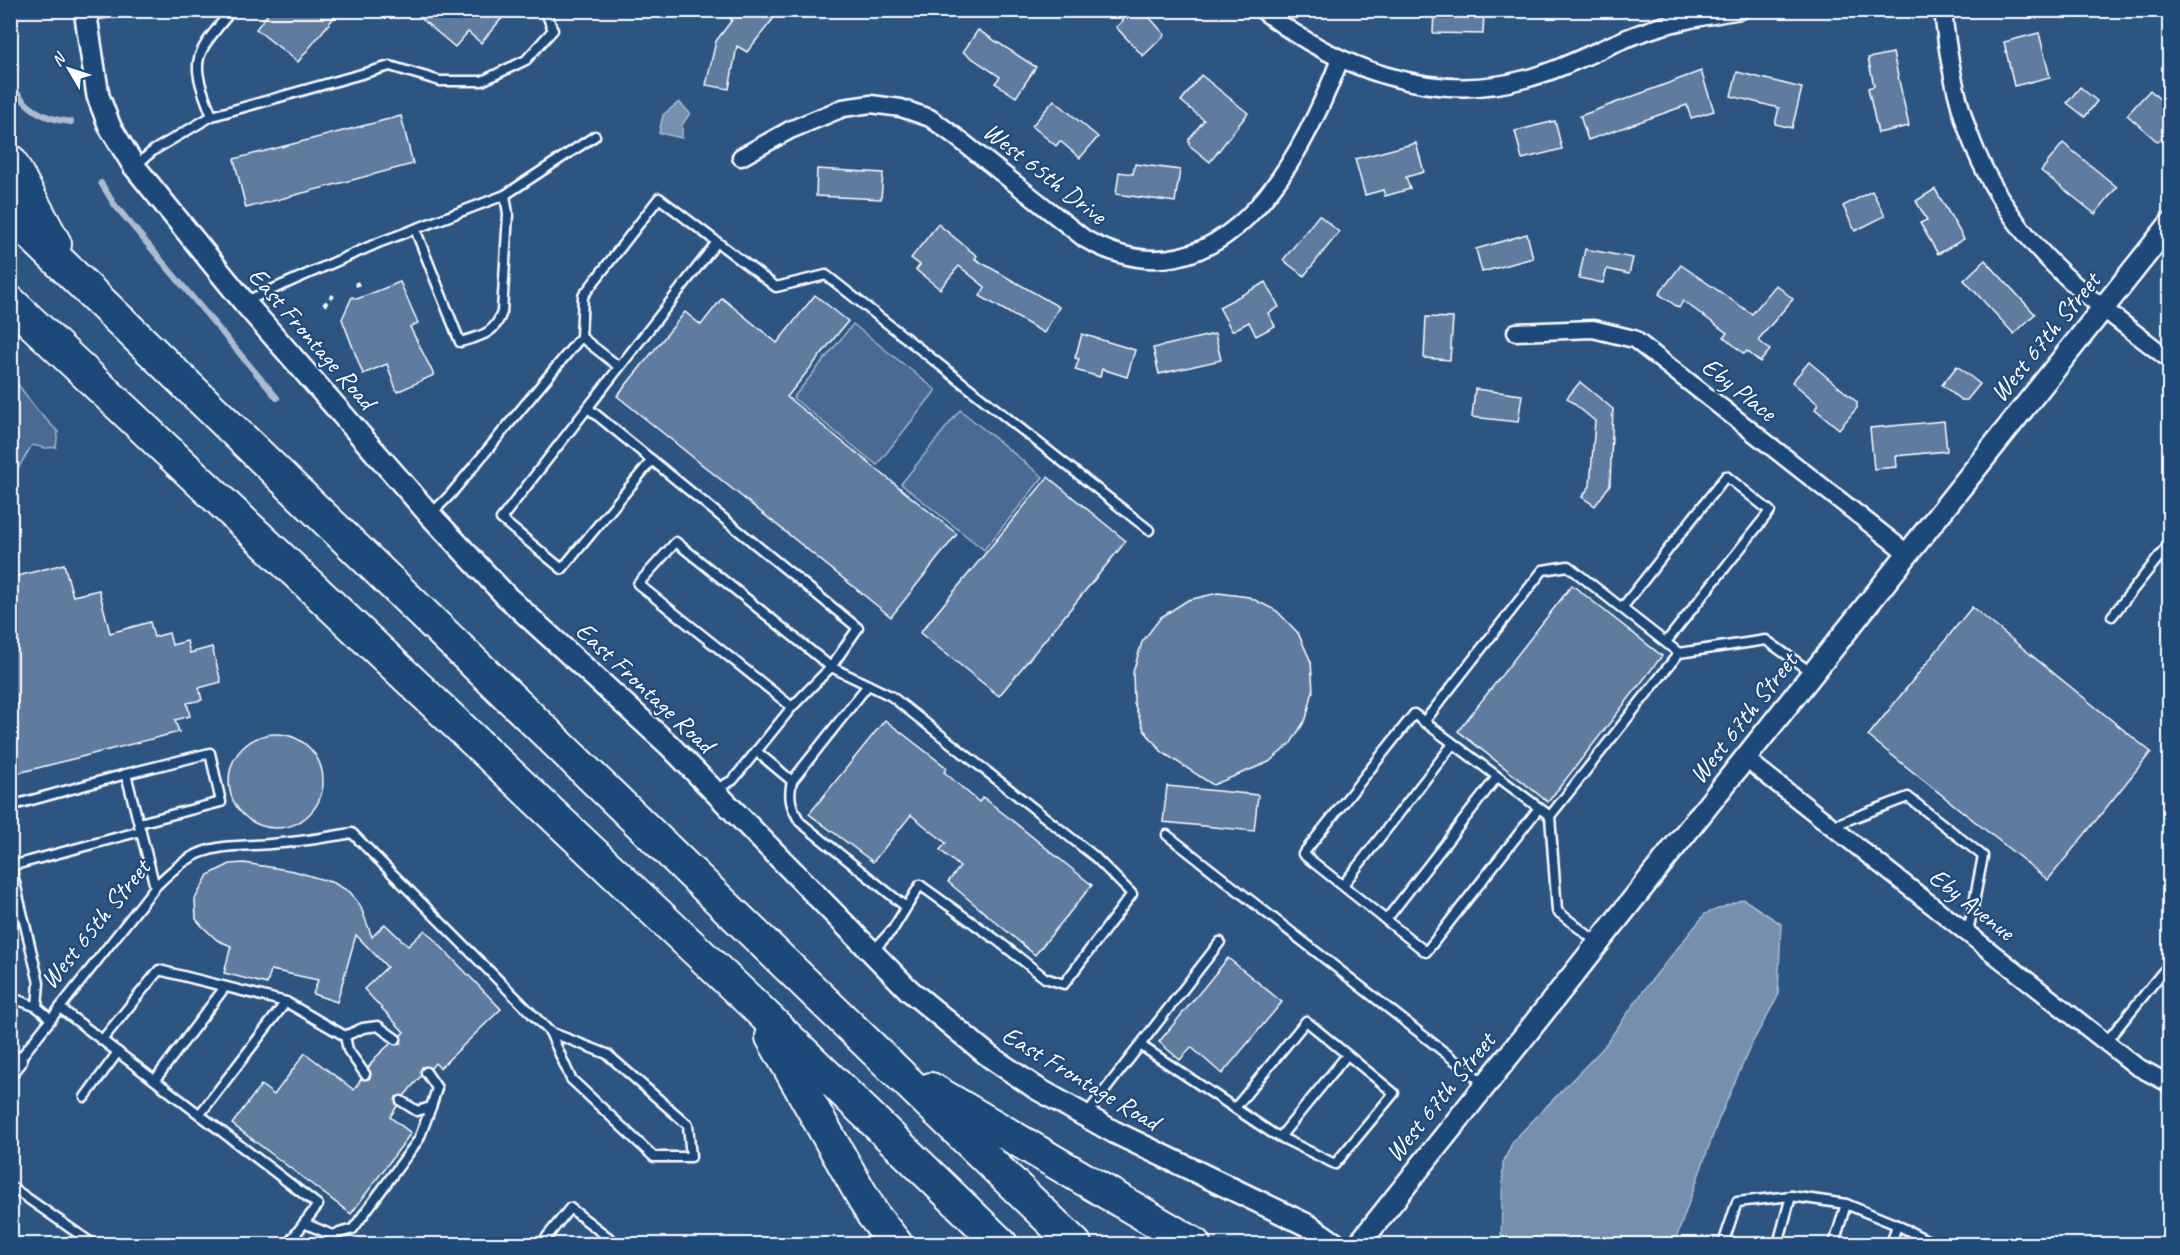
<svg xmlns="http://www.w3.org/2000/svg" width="2180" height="1255" font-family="Caveat,sans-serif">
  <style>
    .green { fill: #486b92; stroke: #a4b5c8; stroke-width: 1.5 }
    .water { fill: #748fad; stroke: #acbcce; stroke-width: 1.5 }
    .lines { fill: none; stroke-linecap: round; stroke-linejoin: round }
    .stream { stroke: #acbcce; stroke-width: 6 }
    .building { fill: #5e7c9f; stroke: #fff; stroke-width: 1.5 }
    .service-casing { stroke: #fff; stroke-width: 13 }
    .minor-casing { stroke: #fff; stroke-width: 21 }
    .tertiary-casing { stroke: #fff; stroke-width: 26 }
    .motorway-casing { stroke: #fff; stroke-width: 36 }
    .path { stroke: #fff; stroke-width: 4; stroke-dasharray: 4.5 4.5; stroke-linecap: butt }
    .service { stroke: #1f4a7a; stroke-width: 8 }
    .minor { stroke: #1f4a7a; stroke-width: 16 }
    .tertiary { stroke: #1f4a7a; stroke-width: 21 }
    .motorway { stroke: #1f4a7a; stroke-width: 32 }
    .labels { text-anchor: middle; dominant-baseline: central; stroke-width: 4.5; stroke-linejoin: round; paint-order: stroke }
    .street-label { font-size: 26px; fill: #fff; stroke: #1f4a7a }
  </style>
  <rect width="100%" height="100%" fill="#2c5582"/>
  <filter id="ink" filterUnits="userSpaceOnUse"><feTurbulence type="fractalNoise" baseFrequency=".0167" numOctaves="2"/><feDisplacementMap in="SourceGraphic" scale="12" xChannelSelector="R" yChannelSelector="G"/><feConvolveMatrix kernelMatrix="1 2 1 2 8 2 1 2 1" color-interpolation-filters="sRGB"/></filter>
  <g filter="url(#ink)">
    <g class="green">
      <polygon points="853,324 936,390 877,465 793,398"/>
      <polygon points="11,375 37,410 58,432 56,447 46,448 32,445 11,480"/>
      <polygon points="960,410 1043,477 984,550 901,484"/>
    </g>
    <g class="water">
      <polygon points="679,102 690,113 682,125 682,138 659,133 663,115"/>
      <polygon points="1743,899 1781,924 1778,996 1751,1045 1718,1121 1677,1236 1667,1244 1501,1244 1503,1163 1513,1141 1603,1048 1647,986 1705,914"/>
    </g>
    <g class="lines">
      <g class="stream">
        <path d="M10,82C25,108 42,119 71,122"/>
        <polyline points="101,183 114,204 277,398"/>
      </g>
    </g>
    <g class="building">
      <polygon points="271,10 340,10 298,62 256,29"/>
      <polygon points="411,10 493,10 502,18 481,43 468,32 455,47"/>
      <polygon points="720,10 763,10 773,19 747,52 737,46 729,89 706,85 716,41 732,20"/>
      <polygon points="1113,10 1143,10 1165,35 1143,56 1116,27 1123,21"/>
      <polygon points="1434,10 1484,10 1483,34 1433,33"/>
      <polygon points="978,30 1036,67 1016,97 995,83 1000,77 963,52"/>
      <polygon points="2039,33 2050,77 2014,86 2004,42"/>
      <polygon points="1893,53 1909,126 1878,133 1868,88 1874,86 1868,58"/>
      <polygon points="1701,71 1714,111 1691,118 1687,105 1588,140 1580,116"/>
      <polygon points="1737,72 1802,88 1792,128 1775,124 1779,108 1731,96"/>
      <polygon points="1201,75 1248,113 1210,162 1189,145 1189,139 1204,120 1181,101"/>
      <polygon points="2080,87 2097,101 2085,117 2067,103"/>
      <polygon points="2150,90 2169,108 2169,129 2158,142 2127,115"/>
      <polygon points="1054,100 1098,137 1080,158 1060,141 1056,146 1032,126"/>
      <polygon points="401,116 413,164 246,208 234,159"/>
      <polygon points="1555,121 1562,149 1522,159 1515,131"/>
      <polygon points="1416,143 1424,172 1406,177 1410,189 1385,196 1383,190 1365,195 1355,159"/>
      <polygon points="2063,143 2117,187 2095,214 2041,171"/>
      <polygon points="1135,164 1180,170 1175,202 1116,194 1119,172 1133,174"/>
      <polygon points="817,169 883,173 881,199 816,196"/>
      <polygon points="1935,189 1964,239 1938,254 1920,223 1927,220 1916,201"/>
      <polygon points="1872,191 1885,216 1855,231 1843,206"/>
      <polygon points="1319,215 1339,232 1304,276 1283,260"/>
      <polygon points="938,224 977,256 975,259 1059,307 1044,333 980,296 985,287 959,266 940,289 916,270 920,265 911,258"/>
      <polygon points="1527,234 1533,258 1482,272 1476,249"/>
      <polygon points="1585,249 1633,258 1629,274 1607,269 1603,283 1579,278"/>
      <polygon points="1985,260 2035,314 2014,334 1964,280"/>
      <polygon points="1681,265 1752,314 1776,285 1793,299 1758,340 1770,350 1760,362 1747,351 1744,354 1724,337 1727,333 1683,301 1679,308 1659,294"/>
      <polygon points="400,282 418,323 410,327 434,375 397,392 387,364 363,374 342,319 352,297 357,299"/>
      <polygon points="1266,282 1279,307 1268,313 1275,326 1256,336 1249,322 1232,331 1219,307"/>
      <polygon points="815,295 848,321 787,397 957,534 891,617 617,396 685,312 701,325 722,298 777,343"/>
      <polygon points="1426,317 1453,318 1450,360 1424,358"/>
      <polygon points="1082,334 1135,350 1127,377 1102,369 1100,377 1075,370 1079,359 1075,358"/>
      <polygon points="1215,334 1221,360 1159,374 1153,348"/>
      <polygon points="1809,362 1857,402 1857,408 1839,429 1815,409 1818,404 1792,382"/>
      <polygon points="1957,366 1980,384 1967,400 1961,400 1942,385"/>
      <polygon points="1580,382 1613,409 1610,485 1595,506 1582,497 1590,486 1595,421 1567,398"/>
      <polygon points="1475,389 1522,395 1518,422 1472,417"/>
      <polygon points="1944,421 1947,451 1896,456 1897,467 1874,469 1870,428"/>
      <polygon points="1048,477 1126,541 999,696 920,633"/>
      <polygon points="64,564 73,596 99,590 110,633 150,622 154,637 169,633 172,645 187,641 190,653 212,647 221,682 199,688 202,700 187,703 190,716 175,720 179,732 10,775 10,578"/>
      <polygon points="1572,585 1662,656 1548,802 1458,731"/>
      <polygon points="1218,593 1249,597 1277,611 1298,633 1311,662 1313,691 1306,719 1291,743 1269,762 1213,785 1162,752 1144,730 1134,703 1133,672 1142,642 1161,617 1188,600"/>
      <polygon points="1972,607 2151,752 2048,880 1868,736"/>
      <polygon points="885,720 947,768 944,772 979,802 983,797 1092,885 1035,955 948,882 960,867 940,850 946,843 911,815 873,862 809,814"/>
      <circle cx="276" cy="781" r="47"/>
      <polygon points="1167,786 1258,795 1254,831 1163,822"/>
      <polygon points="244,863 294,871 334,883 350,892 360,905 372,937 385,924 408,946 425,930 501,1009 440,1068 435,1063 431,1068 422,1067 421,1076 404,1096 396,1097 397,1106 390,1117 411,1133 351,1214 232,1124 261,1085 274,1095 305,1053 354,1090 361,1079 369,1079 371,1074 368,1068 375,1058 391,1043 401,1043 401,1035 404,1032 364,989 387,967 356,935 337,1002 313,994 318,980 271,970 267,984 224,973 231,946 217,940 202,926 196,919 195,899 208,875 230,864"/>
      <polygon points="1228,958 1282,1002 1222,1074 1191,1047 1180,1060 1159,1042"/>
    </g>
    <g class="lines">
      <g class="service-casing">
        <g id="service">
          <polyline points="87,16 119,10"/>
          <path d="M212,116C189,58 193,58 232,10"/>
          <polyline points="135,166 154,150 212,116 390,66 440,81 482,81 526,60 553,30 545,10"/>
          <path d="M415,229L460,342C481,336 495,334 502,312L508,214L505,195"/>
          <polyline points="717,242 776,287 826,275 1149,530"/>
          <polyline points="244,302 378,243 505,195 595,136"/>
          <polyline points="581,337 618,366"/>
          <polyline points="588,408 858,628 831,667 792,707 733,780 715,790"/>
          <polyline points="430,515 450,495 581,337 583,296 659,198 717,242 501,519 562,569 652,460"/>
          <polyline points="1622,608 1726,476 1770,511 1666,642"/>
          <polyline points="2112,616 2170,543"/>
          <polyline points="792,707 638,584 676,542 831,667 891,696 1094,856 1132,894 1064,984 1045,978 998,941 920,885 893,929 872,952"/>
          <polyline points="1424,722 1543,570 1568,566 1679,653"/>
          <path d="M756,751L792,781C788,798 791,807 800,822L906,907"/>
          <polyline points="126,774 210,753 221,802 139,823"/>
          <polyline points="792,781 868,685"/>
          <polyline points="10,806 126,774 155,887"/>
          <polyline points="1539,808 1426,952 1303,854 1414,714 1550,816"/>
          <polyline points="1832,826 1908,797 1983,856 1968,933"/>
          <polyline points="1167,835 1485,1084"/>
          <polyline points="10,862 39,983 37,1007 51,1019"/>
          <polyline points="11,866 141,831"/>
          <polyline points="1343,885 1453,744"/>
          <polyline points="1386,920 1497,777"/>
          <polyline points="1598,943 1557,911 1550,816 1679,653 1766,640 1812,673"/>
          <polyline points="10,997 37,1007"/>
          <polyline points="286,1002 345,1036 348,1050 365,1074"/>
          <polyline points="60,1008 318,1205 288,1244"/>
          <polyline points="345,1036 363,1028 378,1026 396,1039"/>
          <polyline points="102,1040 159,970 286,1002 200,1114"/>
          <polyline points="2106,1042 2170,963"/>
          <polyline points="1140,1045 1272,1133 1335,1164 1394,1093 1306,1021 1235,1108"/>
          <path d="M18,1061L155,887C202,838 221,849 282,843C305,841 329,837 352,833L550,1032L607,1054L688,1125L691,1157H654L571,1079L550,1032"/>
          <polyline points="155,1080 225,987"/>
          <polyline points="85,1097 118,1052"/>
          <polyline points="401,1101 417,1111 431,1107 437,1088 426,1072"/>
          <polyline points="1085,1116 1220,942"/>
          <polyline points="1280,1137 1347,1055"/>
          <polyline points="10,1186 93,1244"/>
          <polyline points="304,1223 332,1235 353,1229 419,1139 431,1107"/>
          <polyline points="541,1244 570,1208 617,1244"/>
          <polyline points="1723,1244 1737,1202 1791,1196"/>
          <polyline points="1778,1244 1791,1196 1846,1204"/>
          <polyline points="1834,1244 1846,1204 1897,1225"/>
          <polyline points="1891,1244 1897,1225 1935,1244"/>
        </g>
      </g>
      <g class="minor-casing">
        <g id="minor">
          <path d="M1262,10C1335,67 1432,105 1525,79C1564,69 1598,49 1635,35C1669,22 1705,16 1741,10"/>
          <path d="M1943,10C1952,101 1974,174 2034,244C2073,289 2124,324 2170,360"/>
          <path d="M741,157L790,130L843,108L871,104L901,108L930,118L955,136L1085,239C1219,314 1300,164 1340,59"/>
          <polyline points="1516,332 1593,329 1634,339 1907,553"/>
          <polyline points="1746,759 2136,1066 2170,1084"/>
          <polyline points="10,1071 18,1061"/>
        </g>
      </g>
      <g class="tertiary-casing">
        <g id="tertiary">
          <polyline points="85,10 98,96 110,127 134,166 244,302 430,515 507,597 669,745 909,990 989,1056 1036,1088 1114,1132 1309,1226 1335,1244"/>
          <polyline points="1359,1244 2170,224"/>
        </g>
      </g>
      <g class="motorway-casing">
        <g id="motorway">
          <polyline points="10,161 55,244"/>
          <polyline points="10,214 1075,1244"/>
          <polyline points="10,302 754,1005 1001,1244"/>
          <polyline points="772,1037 873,1215 896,1244"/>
          <polyline points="931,1089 1194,1244"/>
        </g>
      </g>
      <g class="path">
        <polyline points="356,282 360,290"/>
        <polyline points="324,305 336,293"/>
      </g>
      <use href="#service" class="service"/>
      <use href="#minor" class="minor"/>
      <use href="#tertiary" class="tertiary"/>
      <use href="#motorway" class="motorway"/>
    </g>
  </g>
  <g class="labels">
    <g class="street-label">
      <text transform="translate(1045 173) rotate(38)">West 65th Drive</text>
      <text transform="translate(2045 337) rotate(-51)">West 67th Street</text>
      <text transform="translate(312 338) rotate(49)">East Frontage Road</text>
      <text transform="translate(1739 389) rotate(38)">Eby Place</text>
      <text transform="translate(645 687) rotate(43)">East Frontage Road</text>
      <text transform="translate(1743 718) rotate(-52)">West 67th Street</text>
      <text transform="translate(1972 904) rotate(38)">Eby Avenue</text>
      <text transform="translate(95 924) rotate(-51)">West 65th Street</text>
      <text transform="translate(1081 1078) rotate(31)">East Frontage Road</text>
      <text transform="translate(1440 1097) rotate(-51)">West 67th Street</text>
    </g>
  </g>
  <rect width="2180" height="1255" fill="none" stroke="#1f4a7a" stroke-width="36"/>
  <rect x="18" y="18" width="2144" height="1219" fill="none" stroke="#fff" stroke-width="2" filter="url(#ink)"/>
  <g transform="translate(69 69) rotate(309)" stroke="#1f4a7a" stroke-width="4.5" paint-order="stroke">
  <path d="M0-4.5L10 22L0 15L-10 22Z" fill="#ffffff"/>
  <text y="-9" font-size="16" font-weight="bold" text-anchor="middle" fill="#ffffff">N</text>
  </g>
</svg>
